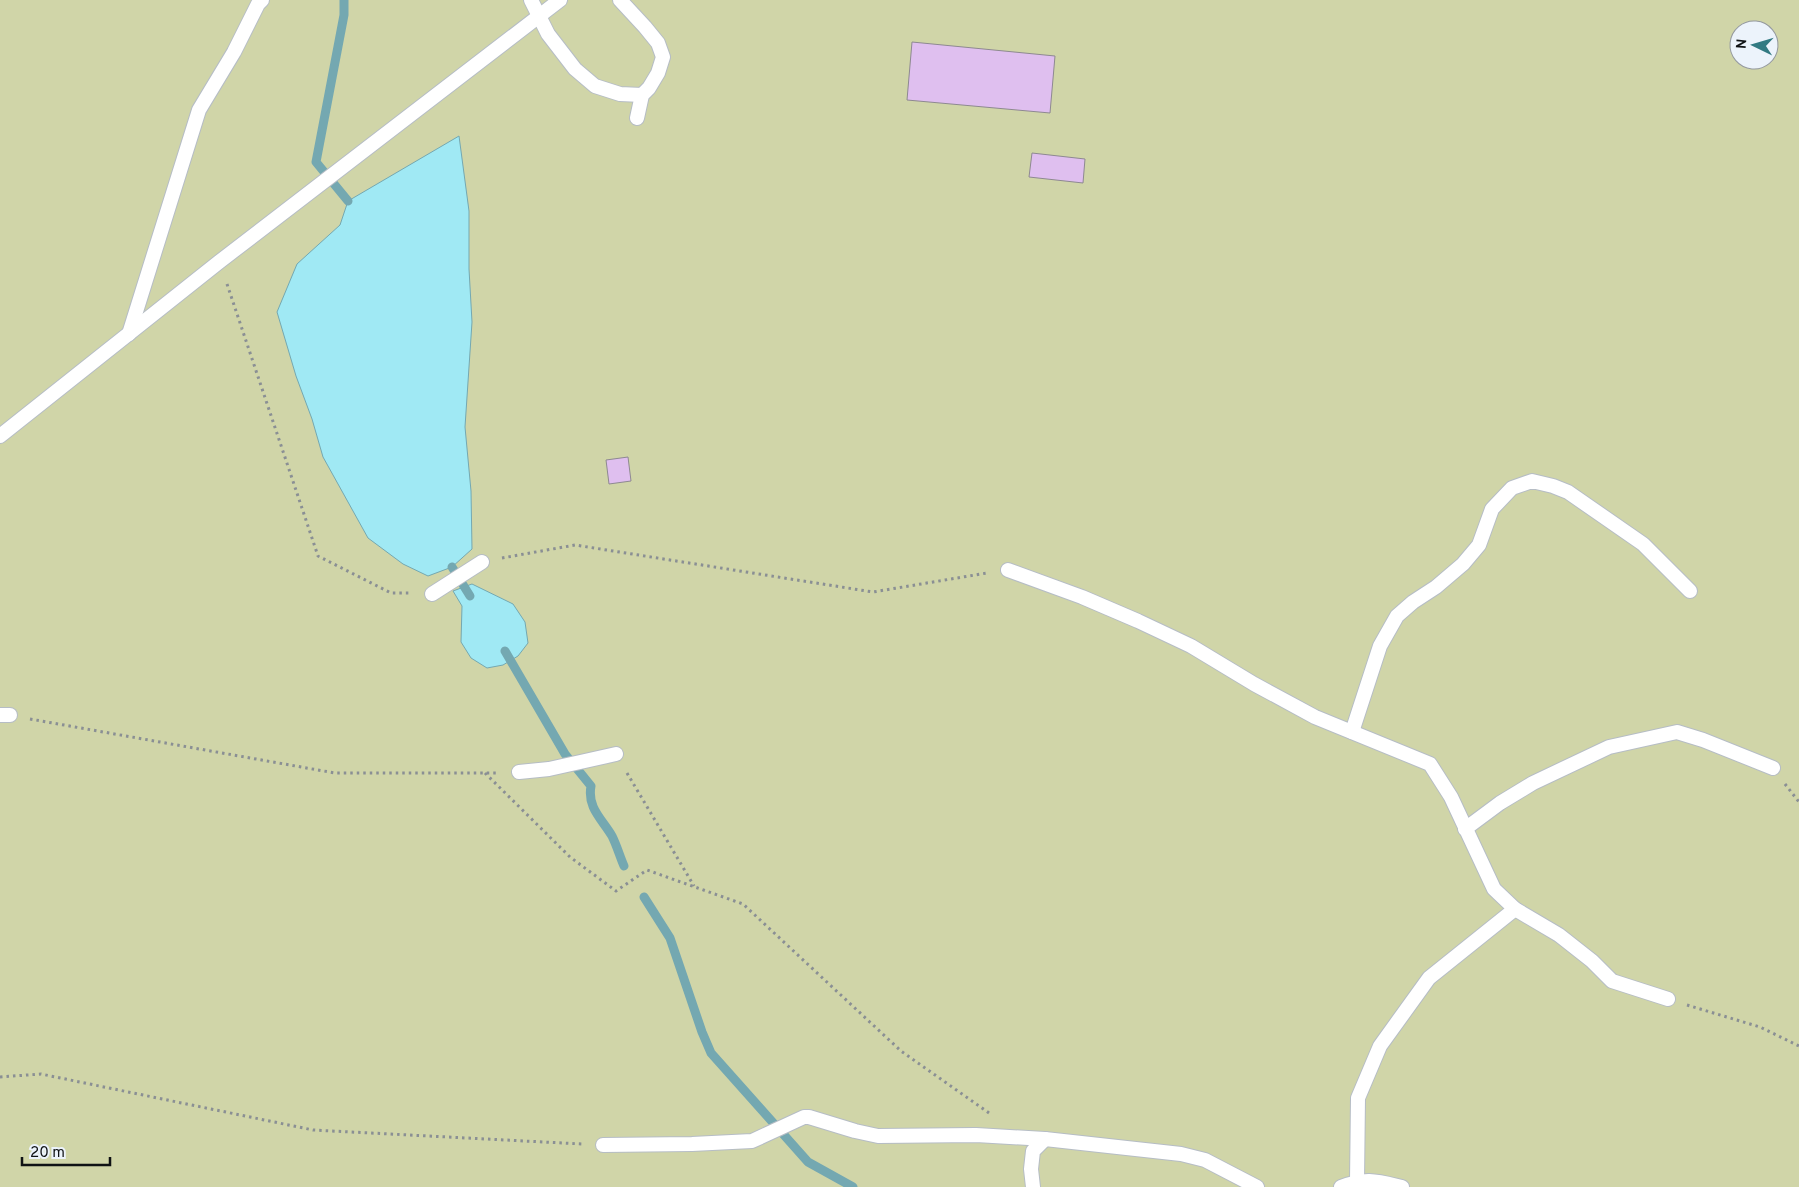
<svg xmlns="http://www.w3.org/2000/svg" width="1799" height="1187" font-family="Overpass,sans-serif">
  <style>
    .green { fill: #d0d5a8; fill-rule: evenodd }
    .water { fill: #a0e9f4; stroke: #74a8b1 }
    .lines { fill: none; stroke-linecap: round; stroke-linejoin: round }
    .stream { stroke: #74a8b1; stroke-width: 9 }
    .building { fill: #dfbfef; stroke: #8e8991 }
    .service-casing { stroke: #b6bdc5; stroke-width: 16 }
    .path { stroke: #8a8f94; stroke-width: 3; stroke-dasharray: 2.5 4; stroke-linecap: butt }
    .service { stroke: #fff; stroke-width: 14 }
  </style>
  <rect width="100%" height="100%" fill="#ecf3fb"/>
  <path class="green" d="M0,0H1799V1187H0ZM1739,30H1769V60H1739Z"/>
  <g class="water">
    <polygon points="459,136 469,211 469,269 472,322 465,427 471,491 472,549 452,567 428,576 403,564 368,538 323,457 312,419 296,376 277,312 297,264 340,225 348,201"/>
    <polygon points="472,584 513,604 525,622 528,643 518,656 503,665 487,668 471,658 461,642 462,606 453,591"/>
  </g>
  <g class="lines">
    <g class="stream">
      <polyline points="344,0 344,15 316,162 348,201"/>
      <polyline points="452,567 470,596"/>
      <path d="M505,651L565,754L591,786C587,808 602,819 612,836C617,846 620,857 624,866"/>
      <polyline points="644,897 670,938 702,1032 711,1053 808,1162 853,1187"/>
    </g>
  </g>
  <g class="building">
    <polygon points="912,42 1055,56 1050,113 907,100"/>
    <polygon points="1032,153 1085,159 1083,183 1029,177"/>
    <polygon points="628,457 631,481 609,484 606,460"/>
  </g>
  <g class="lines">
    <g class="service-casing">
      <g id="service">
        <polyline points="531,0 548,34 575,69 595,86 620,94 642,95"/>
        <polyline points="620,0 645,27 658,43 663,57 658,73 649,88 642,95 637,118"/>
        <polyline points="129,334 199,110 234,52 258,4 262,0"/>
        <polyline points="0,436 219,262 560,0"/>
        <polyline points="1008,570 1082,597 1138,621 1191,646 1254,684 1315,717 1430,764 1451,797 1494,889 1515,909 1559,935 1592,961 1612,981 1668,999"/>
        <polyline points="432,594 482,562"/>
        <polyline points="0,715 10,715"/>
        <polyline points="1352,732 1380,646 1397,616 1413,602 1436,587 1463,564 1479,545 1492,509 1512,488 1532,481 1553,486 1568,492 1643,544 1690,591"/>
        <polyline points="519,772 549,769 616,754"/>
        <polyline points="1465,829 1500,803 1533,783 1609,747 1677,732 1703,740 1773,768"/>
        <polyline points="603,1145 692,1144 752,1141 804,1117 809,1117 855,1131 878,1136 976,1135 1045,1139 1181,1154 1205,1160 1257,1187"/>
        <polyline points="1357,1181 1358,1098 1380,1046 1429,978 1515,909"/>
        <polyline points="1033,1187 1031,1169 1033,1151 1045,1139"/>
        <path d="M1341,1187C1366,1177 1377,1181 1402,1187"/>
      </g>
    </g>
    <g class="path">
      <polyline points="227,284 318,556 391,593 411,593"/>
      <polyline points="502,558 575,545 873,592 987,573"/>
      <polyline points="30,719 335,773 499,773"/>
      <polyline points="485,773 570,857 616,891 647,870 743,904 901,1051 989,1113"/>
      <polyline points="627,773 694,886"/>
      <polyline points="1785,784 1799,802"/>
      <polyline points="1687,1005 1760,1027 1799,1046"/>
      <polyline points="0,1077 41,1074 313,1130 582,1144"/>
    </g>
    <use href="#service" class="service"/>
  </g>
  <g transform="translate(1754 45) rotate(275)"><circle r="24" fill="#ecf3fb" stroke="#94999f"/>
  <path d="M0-4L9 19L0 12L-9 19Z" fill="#327a82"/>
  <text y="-8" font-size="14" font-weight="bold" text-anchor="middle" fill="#0f1214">N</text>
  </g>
  <path d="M22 1157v8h88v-8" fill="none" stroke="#0f1214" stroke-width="2.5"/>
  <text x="30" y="1157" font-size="15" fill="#0f1214" stroke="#ecf3fb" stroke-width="4" paint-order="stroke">20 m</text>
</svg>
